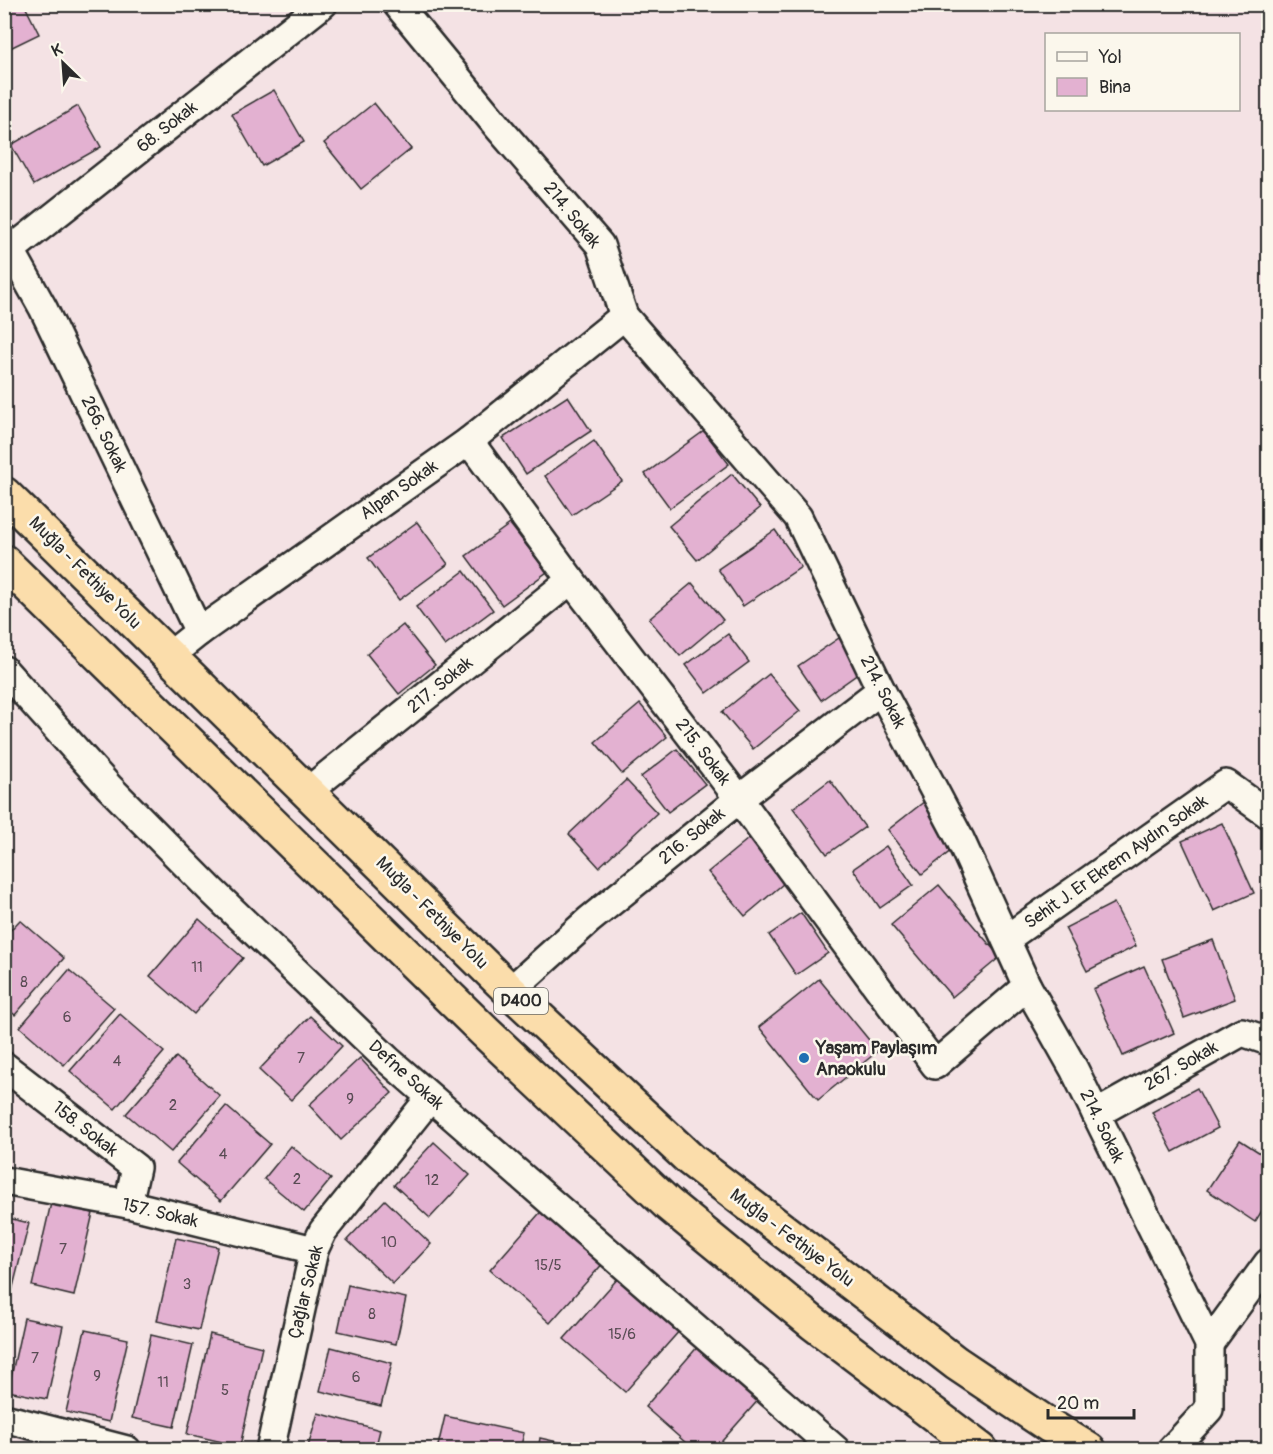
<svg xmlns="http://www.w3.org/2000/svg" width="1273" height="1454" font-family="Pangolin,sans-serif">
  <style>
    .building { fill: #e3b1d1; stroke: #2b2b2b; stroke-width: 1.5 }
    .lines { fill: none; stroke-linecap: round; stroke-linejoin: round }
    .street-casing { stroke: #2b2b2b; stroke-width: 32 }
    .highway-casing { stroke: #2b2b2b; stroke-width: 38 }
    .street { stroke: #fbf7ec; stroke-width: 27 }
    .highway { stroke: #fbddab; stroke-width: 33 }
    .poi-dot { fill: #1f6fb2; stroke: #fbf7ec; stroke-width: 2 }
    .labels { text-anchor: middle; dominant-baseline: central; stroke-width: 5; stroke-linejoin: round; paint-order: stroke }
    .number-label { font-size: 15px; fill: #594c54 }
    .shield { fill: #fbf7ec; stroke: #696865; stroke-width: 1.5 }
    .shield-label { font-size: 16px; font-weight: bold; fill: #2b2b2b }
    .street-label { font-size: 18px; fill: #2b2b2b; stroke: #fbf7ec }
    .poi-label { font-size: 18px; font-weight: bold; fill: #2b2b2b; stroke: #fbf7ec; text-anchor: start }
  </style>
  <rect width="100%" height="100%" fill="#f4e2e4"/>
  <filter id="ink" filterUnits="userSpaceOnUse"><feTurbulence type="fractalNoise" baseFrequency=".0167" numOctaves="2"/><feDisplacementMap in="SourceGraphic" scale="12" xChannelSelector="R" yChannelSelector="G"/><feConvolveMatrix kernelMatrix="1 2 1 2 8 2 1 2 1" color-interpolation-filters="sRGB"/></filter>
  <g filter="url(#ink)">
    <g class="building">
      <polygon points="4,4 24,4 39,34 4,51"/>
      <polygon points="274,90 304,142 262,166 232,114"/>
      <polygon points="374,103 411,149 361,189 324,143"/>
      <polygon points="78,106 101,147 34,185 11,145"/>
      <polygon points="568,396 591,431 526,474 503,438"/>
      <polygon points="704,431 729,464 670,508 645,474"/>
      <polygon points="594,441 622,481 572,515 545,476"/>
      <polygon points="732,474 760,508 697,560 669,526"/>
      <polygon points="417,522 448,564 399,600 368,558"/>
      <polygon points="510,524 547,572 502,605 466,556"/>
      <polygon points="775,530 801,567 743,606 718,569"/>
      <polygon points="464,571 493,610 445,646 416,607"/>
      <polygon points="692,583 723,620 680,656 649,619"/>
      <polygon points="403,625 435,665 399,694 367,654"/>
      <polygon points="728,634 749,662 707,693 686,665"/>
      <polygon points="839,638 862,671 821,700 798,666"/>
      <polygon points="769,674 800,711 753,749 722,712"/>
      <polygon points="640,704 667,737 622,774 595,742"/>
      <polygon points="677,749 705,784 668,812 641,777"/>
      <polygon points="626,780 657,813 599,867 569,834"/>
      <polygon points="830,780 865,827 827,854 793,808"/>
      <polygon points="925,801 958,845 922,874 888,830"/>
      <polygon points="1222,823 1254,893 1214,911 1182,841"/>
      <polygon points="753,835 789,879 745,916 708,872"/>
      <polygon points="886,846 913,885 880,908 853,869"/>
      <polygon points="939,885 1000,957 952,997 891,925"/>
      <polygon points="1114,903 1136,946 1087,971 1065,928"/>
      <polygon points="801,913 828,953 796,975 769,935"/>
      <polygon points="199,919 243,958 194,1014 150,976"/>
      <polygon points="20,920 64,958 15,1015 4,1006 4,937"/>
      <polygon points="1213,940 1235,999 1184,1018 1162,959"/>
      <polygon points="1144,966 1174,1033 1123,1056 1093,989"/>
      <polygon points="69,970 114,1008 64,1065 20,1027"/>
      <polygon points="819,979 878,1051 818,1100 759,1027"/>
      <polygon points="120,1014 164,1052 115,1109 70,1071"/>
      <polygon points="310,1016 342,1046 291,1100 259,1070"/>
      <polygon points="176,1057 220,1096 171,1152 126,1114"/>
      <polygon points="360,1058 392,1093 341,1140 309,1105"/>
      <polygon points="1197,1088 1218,1128 1173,1152 1152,1112"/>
      <polygon points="226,1106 270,1144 221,1201 177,1163"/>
      <polygon points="1240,1140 1268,1158 1268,1201 1255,1222 1207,1190"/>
      <polygon points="434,1142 470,1175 430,1218 394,1185"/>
      <polygon points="291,1146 331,1179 304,1212 264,1179"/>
      <polygon points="385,1200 431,1244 393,1284 347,1240"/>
      <polygon points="51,1203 93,1213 74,1296 32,1286"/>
      <polygon points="545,1207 606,1260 550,1323 490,1270"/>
      <polygon points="4,1217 29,1223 7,1311 4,1310"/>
      <polygon points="176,1238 218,1247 199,1330 157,1321"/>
      <polygon points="620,1276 681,1329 625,1392 564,1339"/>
      <polygon points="348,1285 406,1298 396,1344 338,1331"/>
      <polygon points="24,1318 63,1326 47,1399 8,1391"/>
      <polygon points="85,1330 128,1339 109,1422 66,1412"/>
      <polygon points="210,1334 262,1347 240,1446 187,1434"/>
      <polygon points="151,1335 193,1345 174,1427 132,1418"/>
      <polygon points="700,1344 761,1397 714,1450 694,1450 645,1407"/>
      <polygon points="331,1347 392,1363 381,1406 320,1391"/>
      <polygon points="318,1413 380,1430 375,1450 307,1450"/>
      <polygon points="445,1416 524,1433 520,1450 437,1450"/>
      <polygon points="540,1438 593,1450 538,1450"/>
    </g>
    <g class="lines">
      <g class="street-casing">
        <g id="street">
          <polyline points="397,4 497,126 600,245 624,316 798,517 881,690 960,839 1027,986 1074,1069 1209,1344 1209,1409 1171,1450"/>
          <polyline points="4,238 43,308 199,632"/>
          <polyline points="11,250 323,4"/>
          <polyline points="469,441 571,580 739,799 935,1065 1027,986"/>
          <polyline points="169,656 199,632 469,441 624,316"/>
          <polyline points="4,670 109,787 211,890 388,1060 836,1450"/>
          <polyline points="308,791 571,580"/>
          <polyline points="1006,939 1226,784 1268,814"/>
          <polyline points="510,991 589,920 739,799 881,690"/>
          <polyline points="4,1066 136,1168 128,1204"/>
          <polyline points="1096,1114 1242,1032 1268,1041"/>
          <polyline points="4,1181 128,1204 314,1250"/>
          <polyline points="1209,1344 1268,1263"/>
          <polyline points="4,1418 127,1450"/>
          <polyline points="270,1450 314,1250 323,1231 430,1098"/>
        </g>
      </g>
      <g class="highway-casing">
        <g id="highway">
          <polyline points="4,494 510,991 691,1160 956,1363 1050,1426 1089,1450"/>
          <polyline points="4,562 485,1032 668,1204 813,1323 981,1450"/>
        </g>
      </g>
      <use href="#street" class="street"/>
      <use href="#highway" class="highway"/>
    </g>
  </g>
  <circle class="poi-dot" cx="804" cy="1058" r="6"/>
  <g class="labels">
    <g class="number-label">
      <text x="197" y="967">11</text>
      <text x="24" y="982">8</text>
      <text x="67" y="1017">6</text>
      <text x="301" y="1058">7</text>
      <text x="117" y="1061">4</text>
      <text x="350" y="1099">9</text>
      <text x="173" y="1105">2</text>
      <text x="223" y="1154">4</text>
      <text x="297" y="1179">2</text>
      <text x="432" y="1180">12</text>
      <text x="389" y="1242">10</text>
      <text x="63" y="1249">7</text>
      <text x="548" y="1265">15/5</text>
      <text x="187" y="1284">3</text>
      <text x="372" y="1314">8</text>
      <text x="622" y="1334">15/6</text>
      <text x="35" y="1358">7</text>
      <text x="97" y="1376">9</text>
      <text x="356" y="1377">6</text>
      <text x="163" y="1382">11</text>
      <text x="225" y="1390">5</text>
    </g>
    <rect class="shield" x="494" y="988" width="54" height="26" rx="4.5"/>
    <g class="shield-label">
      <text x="521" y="1001">D400</text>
    </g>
    <g class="street-label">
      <text transform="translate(167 127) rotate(-38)">68. Sokak</text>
      <text transform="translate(572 215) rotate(51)">214. Sokak</text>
      <text transform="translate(104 434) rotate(64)">266. Sokak</text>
      <text transform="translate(399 490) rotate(-35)">Alpan Sokak</text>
      <text transform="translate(85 573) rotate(45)">Muğla - Fethiye Yolu</text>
      <text transform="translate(440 685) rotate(-39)">217. Sokak</text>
      <text transform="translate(883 692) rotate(63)">214. Sokak</text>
      <text transform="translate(703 752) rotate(53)">215. Sokak</text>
      <text transform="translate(692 836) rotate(-39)">216. Sokak</text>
      <text transform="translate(1116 862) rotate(-35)">Sehit J. Er Ekrem Aydın Sokak</text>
      <text transform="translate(432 913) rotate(45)">Muğla - Fethiye Yolu</text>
      <text transform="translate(1181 1066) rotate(-30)">267. Sokak</text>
      <text transform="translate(406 1075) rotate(42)">Defne Sokak</text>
      <text transform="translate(1102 1126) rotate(64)">214. Sokak</text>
      <text transform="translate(85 1129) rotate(38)">158. Sokak</text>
      <text transform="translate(160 1213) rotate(13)">157. Sokak</text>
      <text transform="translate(792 1238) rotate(37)">Muğla - Fethiye Yolu</text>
      <text transform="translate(306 1292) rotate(-76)">Çağlar Sokak</text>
    </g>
    <g class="poi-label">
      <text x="816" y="1048">Yaşam Paylaşım<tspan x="816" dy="21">Anaokulu</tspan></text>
    </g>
  </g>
  <rect width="1273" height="1454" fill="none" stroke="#fbf7ec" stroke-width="24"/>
  <rect x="12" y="12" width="1249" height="1430" fill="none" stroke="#2b2b2b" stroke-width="2" filter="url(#ink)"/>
  <rect x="1045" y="33" width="195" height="78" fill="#fbf7ec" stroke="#a8a59f" stroke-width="1.5"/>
  <rect x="1057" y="52" width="30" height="9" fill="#fbf7ec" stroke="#a8a59f" stroke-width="1.5"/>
  <text x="1099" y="63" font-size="18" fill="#2b2b2b">Yol</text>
  <rect x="1057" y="78" width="30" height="18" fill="#e3b1d1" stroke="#a8a59f" stroke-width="1.5"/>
  <text x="1099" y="93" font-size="18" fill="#2b2b2b">Bina</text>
  <g transform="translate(63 63) rotate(335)" stroke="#fbf7ec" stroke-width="4.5" paint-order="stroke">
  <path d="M0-4.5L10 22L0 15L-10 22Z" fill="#2b2b2b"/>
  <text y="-9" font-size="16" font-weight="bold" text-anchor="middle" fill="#2b2b2b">K</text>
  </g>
  <path d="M1048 1409v9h86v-9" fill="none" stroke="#2b2b2b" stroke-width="3"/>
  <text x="1057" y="1409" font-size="18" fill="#2b2b2b" stroke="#fbf7ec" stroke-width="4.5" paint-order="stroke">20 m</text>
</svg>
